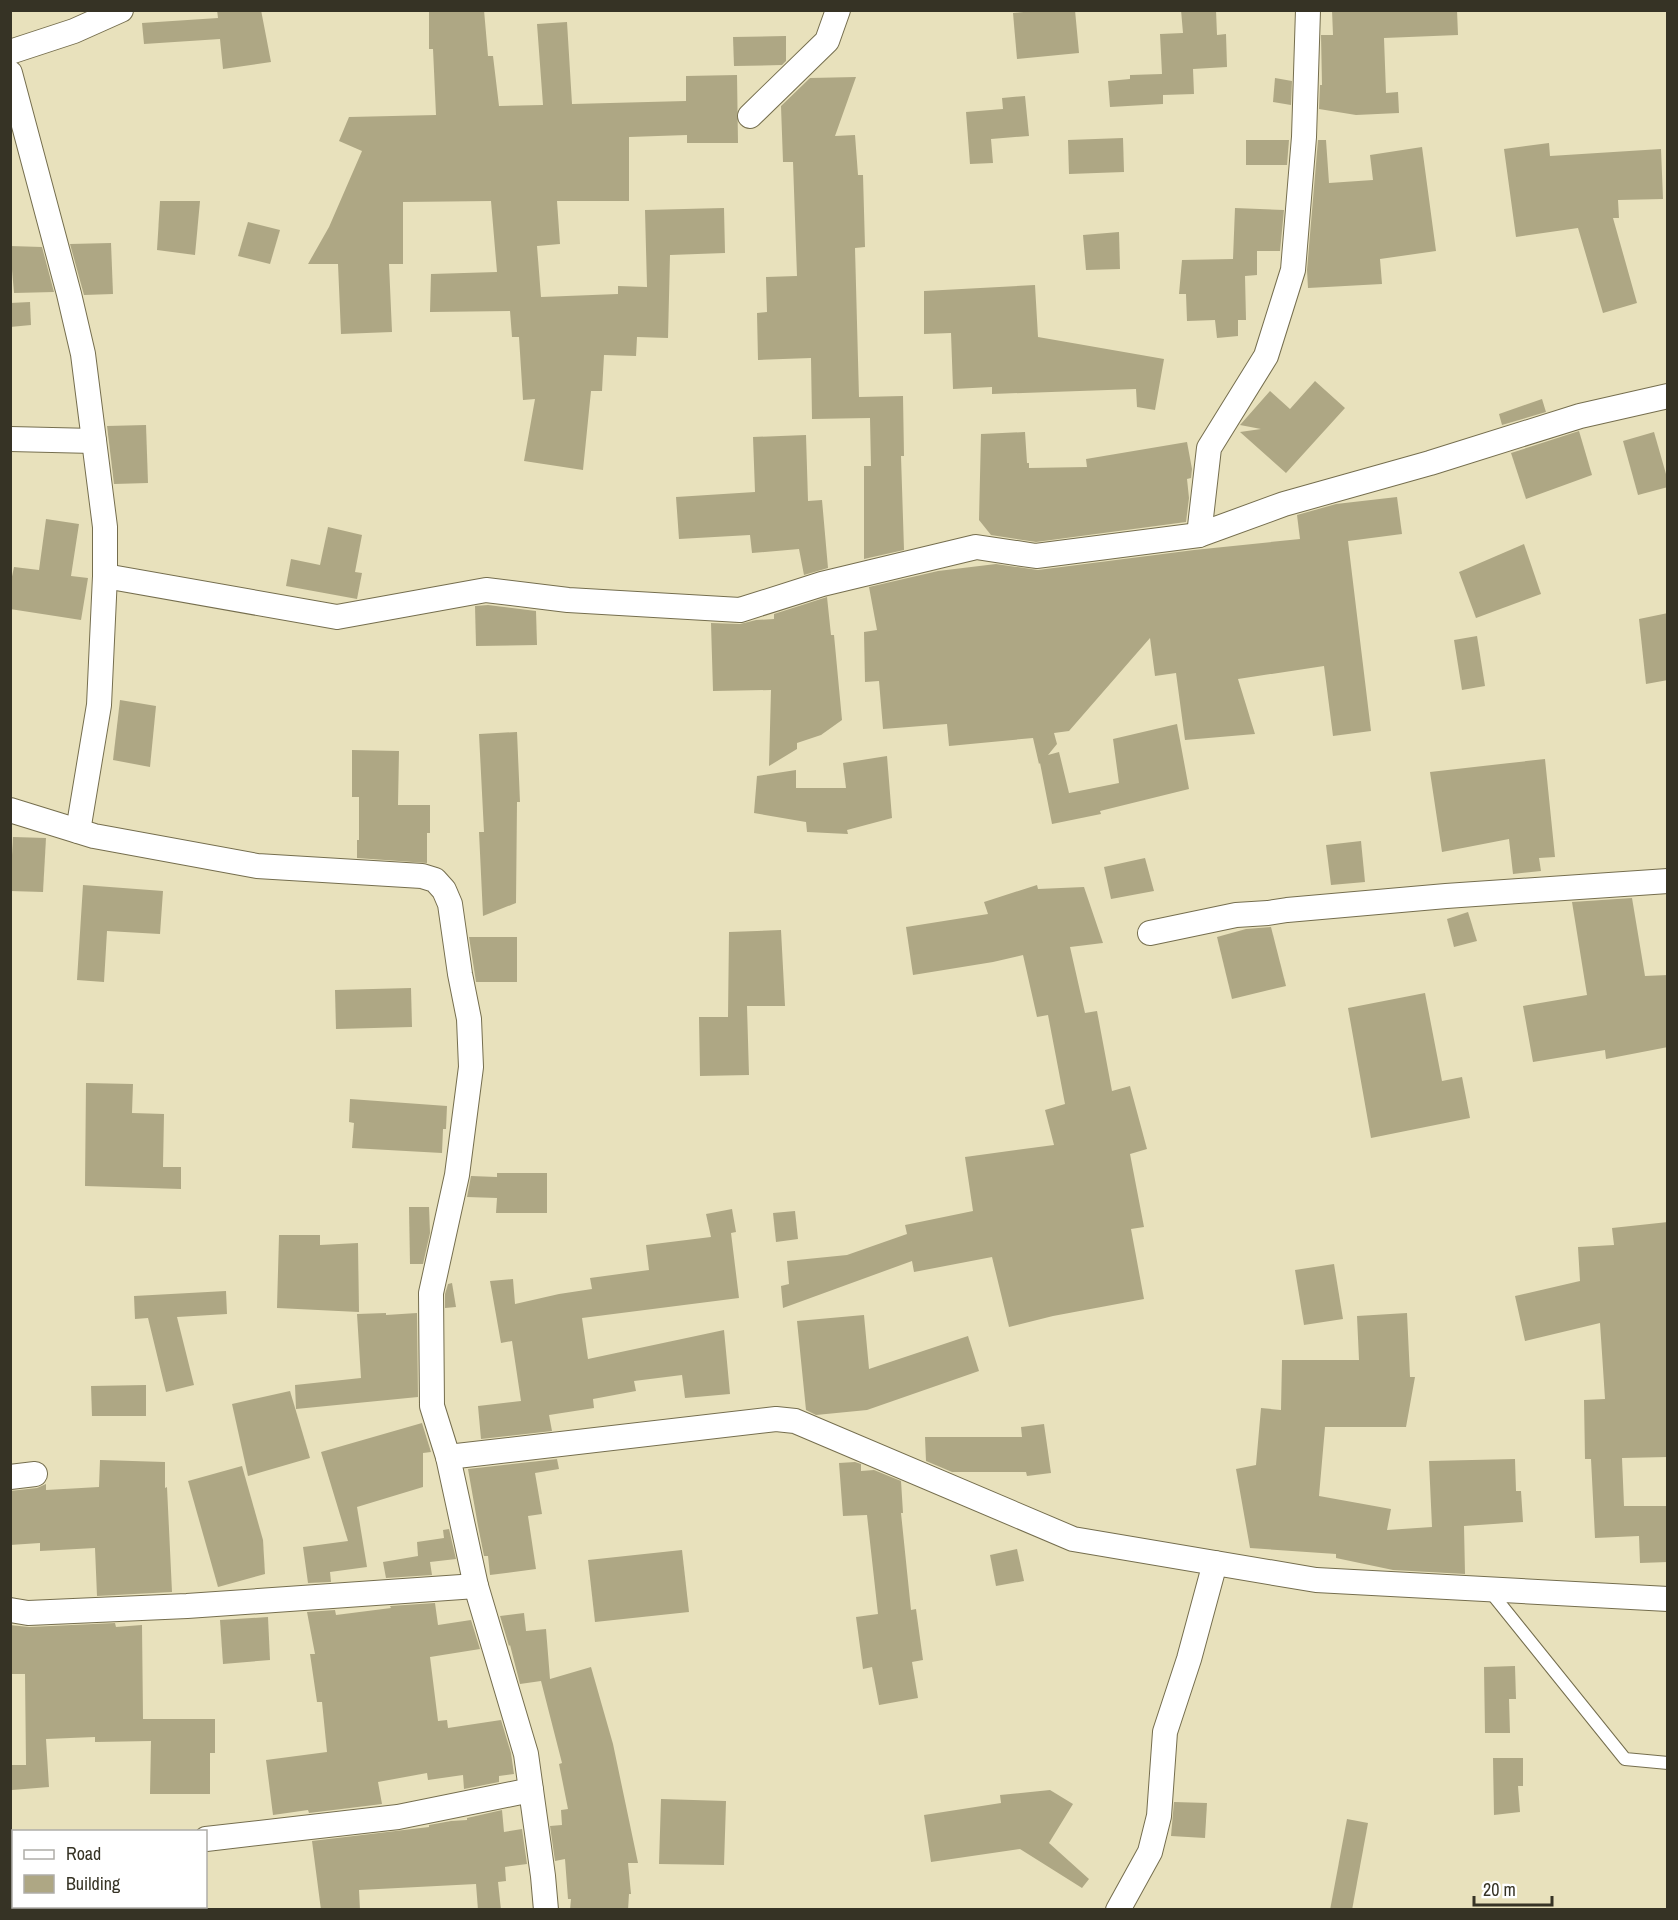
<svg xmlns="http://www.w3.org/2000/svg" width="1678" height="1920" font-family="'Archivo Narrow',sans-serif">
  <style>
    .building { fill: #aea784 }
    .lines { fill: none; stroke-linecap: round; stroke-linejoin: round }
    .service-casing { stroke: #756e4e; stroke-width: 14 }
    .minor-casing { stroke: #756e4e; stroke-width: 26 }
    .service { stroke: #fff; stroke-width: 12 }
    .minor { stroke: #fff; stroke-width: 24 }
  </style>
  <rect width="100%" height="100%" fill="#e8e1bc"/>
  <g class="building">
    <polygon points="217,10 261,10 271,62 223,69 220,39 144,44 142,23 218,18"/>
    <polygon points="429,10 484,10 488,56 493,56 499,106 543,105 537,24 567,22 572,104 686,101 686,76 737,75 738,143 687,143 687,135 629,137 629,201 557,201 560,244 537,246 541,297 618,294 618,286 647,287 645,210 724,208 725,253 670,255 668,338 637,337 636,356 604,355 602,391 591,391 583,470 524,461 535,399 523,400 519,337 512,337 510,311 430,312 431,274 497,272 491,201 403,202 403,264 389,264 392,332 341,334 338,264 308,264 329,227 362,151 339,141 349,117 436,115 433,49 429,49"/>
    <polygon points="1044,10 1075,10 1079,53 1017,59 1013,13"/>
    <polygon points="1181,10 1216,10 1217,35 1226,34 1227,67 1193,69 1194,94 1163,95 1163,104 1110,107 1108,81 1130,79 1130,75 1162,74 1160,34 1183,33"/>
    <polygon points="1332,10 1457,10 1458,35 1384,38 1386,93 1398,92 1399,113 1356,115 1319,109 1320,85 1322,85 1321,35 1333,35"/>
    <polygon points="786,36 786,61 782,65 734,66 733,37"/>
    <polygon points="856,77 835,136 855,135 858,175 863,175 865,247 855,248 859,397 903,396 904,456 901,456 904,550 864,559 864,466 871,466 870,418 812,419 811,358 758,360 757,313 767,312 766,277 797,276 793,162 783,162 781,106 810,78"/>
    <polygon points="1275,78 1292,81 1291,105 1273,102"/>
    <polygon points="1025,96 1029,136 991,139 993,163 970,164 966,112 1003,109 1002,98"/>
    <polygon points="1123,138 1124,172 1069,174 1068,140"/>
    <polygon points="1246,140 1289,140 1287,165 1246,165"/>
    <polygon points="1318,140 1326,140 1329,183 1373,180 1370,155 1422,147 1436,251 1380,259 1382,284 1308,288 1307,270"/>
    <polygon points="1549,143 1550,156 1661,149 1663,199 1618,200 1619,218 1613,218 1637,303 1603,313 1578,228 1516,237 1504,149"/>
    <polygon points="160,201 200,201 195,255 157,250"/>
    <polygon points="1235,208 1284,210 1280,251 1257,251 1257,275 1245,276 1246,320 1238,320 1238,336 1217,338 1215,320 1187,321 1186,294 1179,294 1182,260 1233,259"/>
    <polygon points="248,222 280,230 270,264 238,256"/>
    <polygon points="1119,232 1120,269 1086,270 1083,235"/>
    <polygon points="111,243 113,294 84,295 70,244"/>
    <polygon points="10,246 42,247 54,292 14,293"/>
    <polygon points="1035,285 1038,337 1164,359 1155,410 1137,407 1136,389 992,394 992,387 953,389 951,333 924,334 924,291"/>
    <polygon points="30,302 31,325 10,327 10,303"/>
    <polygon points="1315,381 1345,408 1286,473 1240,432 1261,429 1240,425 1270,391 1290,409"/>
    <polygon points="1542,399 1546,412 1502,425 1499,414"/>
    <polygon points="146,425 148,483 114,484 107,426"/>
    <polygon points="1579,431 1592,475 1526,499 1511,453"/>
    <polygon points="1025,432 1027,463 1029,463 1029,468 1087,467 1086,459 1187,442 1192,469 1191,478 1187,479 1189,498 1186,522 1036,542 991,535 979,520 981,434"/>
    <polygon points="1654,432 1668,481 1668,487 1638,495 1623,441"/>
    <polygon points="806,435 808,501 822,500 828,568 804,575 799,549 752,553 750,535 679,539 676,497 755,492 753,437"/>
    <polygon points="1397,497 1402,534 1348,541 1371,731 1333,736 1324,666 1238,679 1255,734 1185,740 1176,673 1155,676 1150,638 1069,731 1054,733 1057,744 1048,755 1059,752 1069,793 1119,783 1113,739 1177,724 1189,789 1100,811 1101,814 1052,824 1040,763 1039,764 1033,738 949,746 947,724 883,729 879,681 865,682 864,632 877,630 869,587 938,571 996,564 1038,570 1194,550 1300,539 1297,515 1336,504"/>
    <polygon points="46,519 79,524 71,576 88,578 81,620 10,609 10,586 14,567 39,570"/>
    <polygon points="328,527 362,535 355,572 362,573 357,599 286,586 291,559 320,565"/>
    <polygon points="1524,544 1541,594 1476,618 1459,572"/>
    <polygon points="827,597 831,635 834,635 842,720 821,735 797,743 797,749 769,766 771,690 713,691 711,623 740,624 756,620 774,619 774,614"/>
    <polygon points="488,605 536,611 537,645 476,646 475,606"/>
    <polygon points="1668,613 1668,680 1646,684 1639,619"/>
    <polygon points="1477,636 1485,686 1462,690 1454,640"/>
    <polygon points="120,700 156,706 150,767 113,760"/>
    <polygon points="517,732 520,802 517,802 516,903 483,916 479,832 484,832 479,734"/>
    <polygon points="352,750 399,751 398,805 430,805 430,833 427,833 427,863 357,858 357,840 359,840 359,797 352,797"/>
    <polygon points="887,756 892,818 847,830 848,834 807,832 806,822 754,813 757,776 796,770 796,788 846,788 843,763"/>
    <polygon points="1545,759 1555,857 1539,858 1541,871 1513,874 1509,839 1442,852 1430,772"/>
    <polygon points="13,837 46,838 43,892 10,891"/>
    <polygon points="1361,841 1365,882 1331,885 1326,845"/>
    <polygon points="1145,858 1154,891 1111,899 1104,867"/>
    <polygon points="83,885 163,891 160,934 107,931 104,982 77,980"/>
    <polygon points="1037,885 1038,889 1084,887 1103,943 1070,947 1085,1013 1097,1011 1112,1091 1130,1086 1147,1149 1130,1154 1144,1227 1131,1229 1144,1299 1053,1316 1009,1327 992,1257 914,1272 912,1261 783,1308 781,1286 789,1284 787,1261 847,1255 907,1234 905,1225 973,1211 965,1157 1054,1145 1045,1110 1065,1104 1048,1015 1037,1017 1023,955 993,962 913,975 906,927 988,914 984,902"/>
    <polygon points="1632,898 1645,976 1668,975 1668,1047 1606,1059 1605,1050 1533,1062 1523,1006 1587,995 1572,902"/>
    <polygon points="1468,912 1477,941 1454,947 1447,919"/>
    <polygon points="1271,927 1286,986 1232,999 1217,937 1246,929"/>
    <polygon points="781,930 785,1006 747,1006 749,1075 700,1076 699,1017 728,1017 729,932"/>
    <polygon points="469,937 517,937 517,982 476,982"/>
    <polygon points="411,988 412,1027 336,1029 335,990"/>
    <polygon points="1425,993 1442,1081 1462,1077 1470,1118 1371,1138 1348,1008"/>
    <polygon points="86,1083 133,1084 132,1113 164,1114 163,1167 181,1167 181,1189 85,1186"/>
    <polygon points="350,1099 447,1106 446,1129 443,1129 442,1153 352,1148 354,1123 349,1122"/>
    <polygon points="497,1173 547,1173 547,1213 496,1213 497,1198 467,1197 471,1176 497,1177"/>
    <polygon points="409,1207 429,1207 430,1233 423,1264 410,1264"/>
    <polygon points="732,1209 736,1232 731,1233 739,1298 582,1318 588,1359 724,1330 730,1394 685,1398 682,1375 634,1381 636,1391 593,1399 594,1408 549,1415 552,1431 481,1439 478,1406 521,1401 512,1341 501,1343 490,1281 513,1279 515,1304 559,1294 592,1289 590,1278 649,1270 646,1245 711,1237 706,1214"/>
    <polygon points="795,1211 798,1239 776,1242 773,1213"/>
    <polygon points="1668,1222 1668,1457 1622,1458 1624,1506 1668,1506 1668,1562 1640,1563 1639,1536 1595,1538 1591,1459 1585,1459 1584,1400 1605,1399 1600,1323 1525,1341 1515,1296 1580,1281 1578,1247 1614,1245 1612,1228"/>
    <polygon points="279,1235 320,1235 320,1245 358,1243 359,1312 277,1308"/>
    <polygon points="1334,1264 1343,1319 1304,1325 1295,1270"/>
    <polygon points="452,1283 456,1307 445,1308 445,1294 448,1284"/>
    <polygon points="226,1291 227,1314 177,1317 194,1385 166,1392 148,1318 135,1319 134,1296"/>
    <polygon points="386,1313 386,1315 417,1313 418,1397 296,1409 295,1385 361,1378 357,1314"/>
    <polygon points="1407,1313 1410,1377 1415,1377 1406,1427 1325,1427 1319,1496 1391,1509 1387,1530 1432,1527 1429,1461 1515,1459 1516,1491 1521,1491 1523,1522 1464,1526 1465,1574 1393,1570 1336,1558 1336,1554 1250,1548 1236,1469 1256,1465 1261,1408 1281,1410 1282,1360 1359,1360 1357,1316"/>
    <polygon points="864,1315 869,1369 968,1336 979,1371 867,1410 816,1415 806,1410 797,1321"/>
    <polygon points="146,1385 146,1416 92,1416 91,1386"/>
    <polygon points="290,1391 310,1458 248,1476 232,1404"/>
    <polygon points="422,1423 431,1452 423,1453 423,1487 357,1507 367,1567 330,1572 331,1582 308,1583 303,1547 348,1541 321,1452"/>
    <polygon points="1044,1424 1051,1473 1027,1476 1026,1472 952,1472 926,1461 925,1437 1022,1437 1021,1427"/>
    <polygon points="557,1459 559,1469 535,1473 542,1514 528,1516 536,1569 490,1575 488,1556 484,1556 478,1526 468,1469"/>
    <polygon points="100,1460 165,1462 165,1488 167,1487 172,1592 97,1596 95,1548 40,1551 40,1543 10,1545 10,1491 37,1488 46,1484 46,1490 99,1487"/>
    <polygon points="855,1462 861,1464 861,1471 874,1470 901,1481 903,1513 901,1513 911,1610 916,1609 923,1660 912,1662 918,1698 879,1705 872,1667 863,1669 856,1617 878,1614 867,1515 843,1516 839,1463"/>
    <polygon points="242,1466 263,1540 265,1574 218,1587 188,1481"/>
    <polygon points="449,1529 456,1559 430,1562 432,1575 386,1578 383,1562 418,1556 417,1542 444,1538 443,1530"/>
    <polygon points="1017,1549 1024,1581 996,1586 990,1555"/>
    <polygon points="682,1550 689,1612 595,1622 588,1560"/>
    <polygon points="435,1603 438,1625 471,1620 480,1649 430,1657 438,1721 447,1720 448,1728 501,1720 511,1753 514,1774 499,1776 499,1782 464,1789 463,1775 428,1780 427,1773 378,1782 382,1804 309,1813 308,1810 273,1815 266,1760 327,1752 322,1702 317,1702 310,1654 315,1654 307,1612 335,1610 336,1615 391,1608 390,1606"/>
    <polygon points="524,1613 526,1631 546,1629 550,1679 591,1667 613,1744 638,1863 628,1863 631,1894 629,1894 628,1910 570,1910 571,1899 568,1899 565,1859 555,1861 550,1826 562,1825 561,1810 568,1809 559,1764 562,1763 541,1681 520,1684 510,1645 509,1646 500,1616"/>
    <polygon points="268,1617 270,1660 223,1664 220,1620"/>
    <polygon points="115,1623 116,1627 142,1625 143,1719 215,1719 215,1753 210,1753 210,1794 150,1794 151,1741 95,1742 95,1737 46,1739 49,1787 12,1790 11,1765 26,1765 25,1674 12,1674 10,1625 29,1627"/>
    <polygon points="1515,1666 1516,1699 1509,1699 1510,1733 1485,1733 1484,1667"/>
    <polygon points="1493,1758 1523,1758 1523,1786 1518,1786 1520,1812 1494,1815"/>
    <polygon points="1050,1790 1073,1804 1049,1843 1089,1879 1082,1888 1020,1849 931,1862 924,1815 1001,1803 1000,1795"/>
    <polygon points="661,1799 726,1801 724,1865 659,1864"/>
    <polygon points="1174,1802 1207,1803 1205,1838 1171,1836"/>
    <polygon points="502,1810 504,1832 522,1829 527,1864 505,1867 506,1881 498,1882 501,1910 478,1910 476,1884 359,1890 360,1910 321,1910 312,1841 429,1827 429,1825 451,1821 467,1820 467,1818"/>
    <polygon points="1347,1819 1368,1823 1352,1910 1330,1910"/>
  </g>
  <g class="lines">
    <g class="service-casing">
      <polyline id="service" points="1489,1590 1625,1759 1668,1763"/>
    </g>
    <g class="minor-casing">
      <g id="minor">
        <polyline points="10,52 74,31 121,10"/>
        <polyline points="10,73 69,294 83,354 105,527 105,576 99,705 78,831"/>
        <polyline points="750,116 827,41 838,10"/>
        <polyline points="10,439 94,441"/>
        <polyline points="1199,535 1209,448 1266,356 1293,270 1304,137 1308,10"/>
        <polyline points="105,576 337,617 486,590 568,600 740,610 822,584 976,547 1036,556 1199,535 1284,504 1430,463 1580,416 1668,396"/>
        <polyline points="10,810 94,836 257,866 422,876 435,880 444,890 450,904 460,974 469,1019 471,1067 457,1175 431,1293 432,1406 448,1457 476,1586 526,1754 543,1876 546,1910"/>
        <polyline points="1150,933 1236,915 1268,913 1287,910 1446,896 1668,881"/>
        <polyline points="448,1457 776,1419 795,1421 1073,1539 1316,1580 1668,1599"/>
        <polyline points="10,1477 35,1474"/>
        <polyline points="10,1610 28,1613 187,1606 476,1586"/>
        <polyline points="206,1839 398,1817 531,1790"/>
        <polyline points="82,1910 85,1906"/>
        <polyline points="1118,1910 1150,1852 1159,1816 1165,1732 1189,1659 1215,1563"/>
      </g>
    </g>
    <use href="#service" class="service"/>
    <use href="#minor" class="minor"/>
  </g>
  <rect width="1678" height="1920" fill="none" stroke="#363325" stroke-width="24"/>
  <rect x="12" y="1830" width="195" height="78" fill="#ffffff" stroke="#afada8" stroke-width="1.5"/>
  <rect x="24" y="1850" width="30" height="9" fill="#ffffff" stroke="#afada8" stroke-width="1.5"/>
  <text x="66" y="1860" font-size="18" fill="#363325">Road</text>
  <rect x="24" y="1875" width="30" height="18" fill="#aea784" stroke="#afada8" stroke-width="1.5"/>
  <text x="66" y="1890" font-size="18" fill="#363325">Building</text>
  <path d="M1474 1896v9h78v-9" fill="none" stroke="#363325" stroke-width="3"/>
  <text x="1483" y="1896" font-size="18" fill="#363325" stroke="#ffffff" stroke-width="4.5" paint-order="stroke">20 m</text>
</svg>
